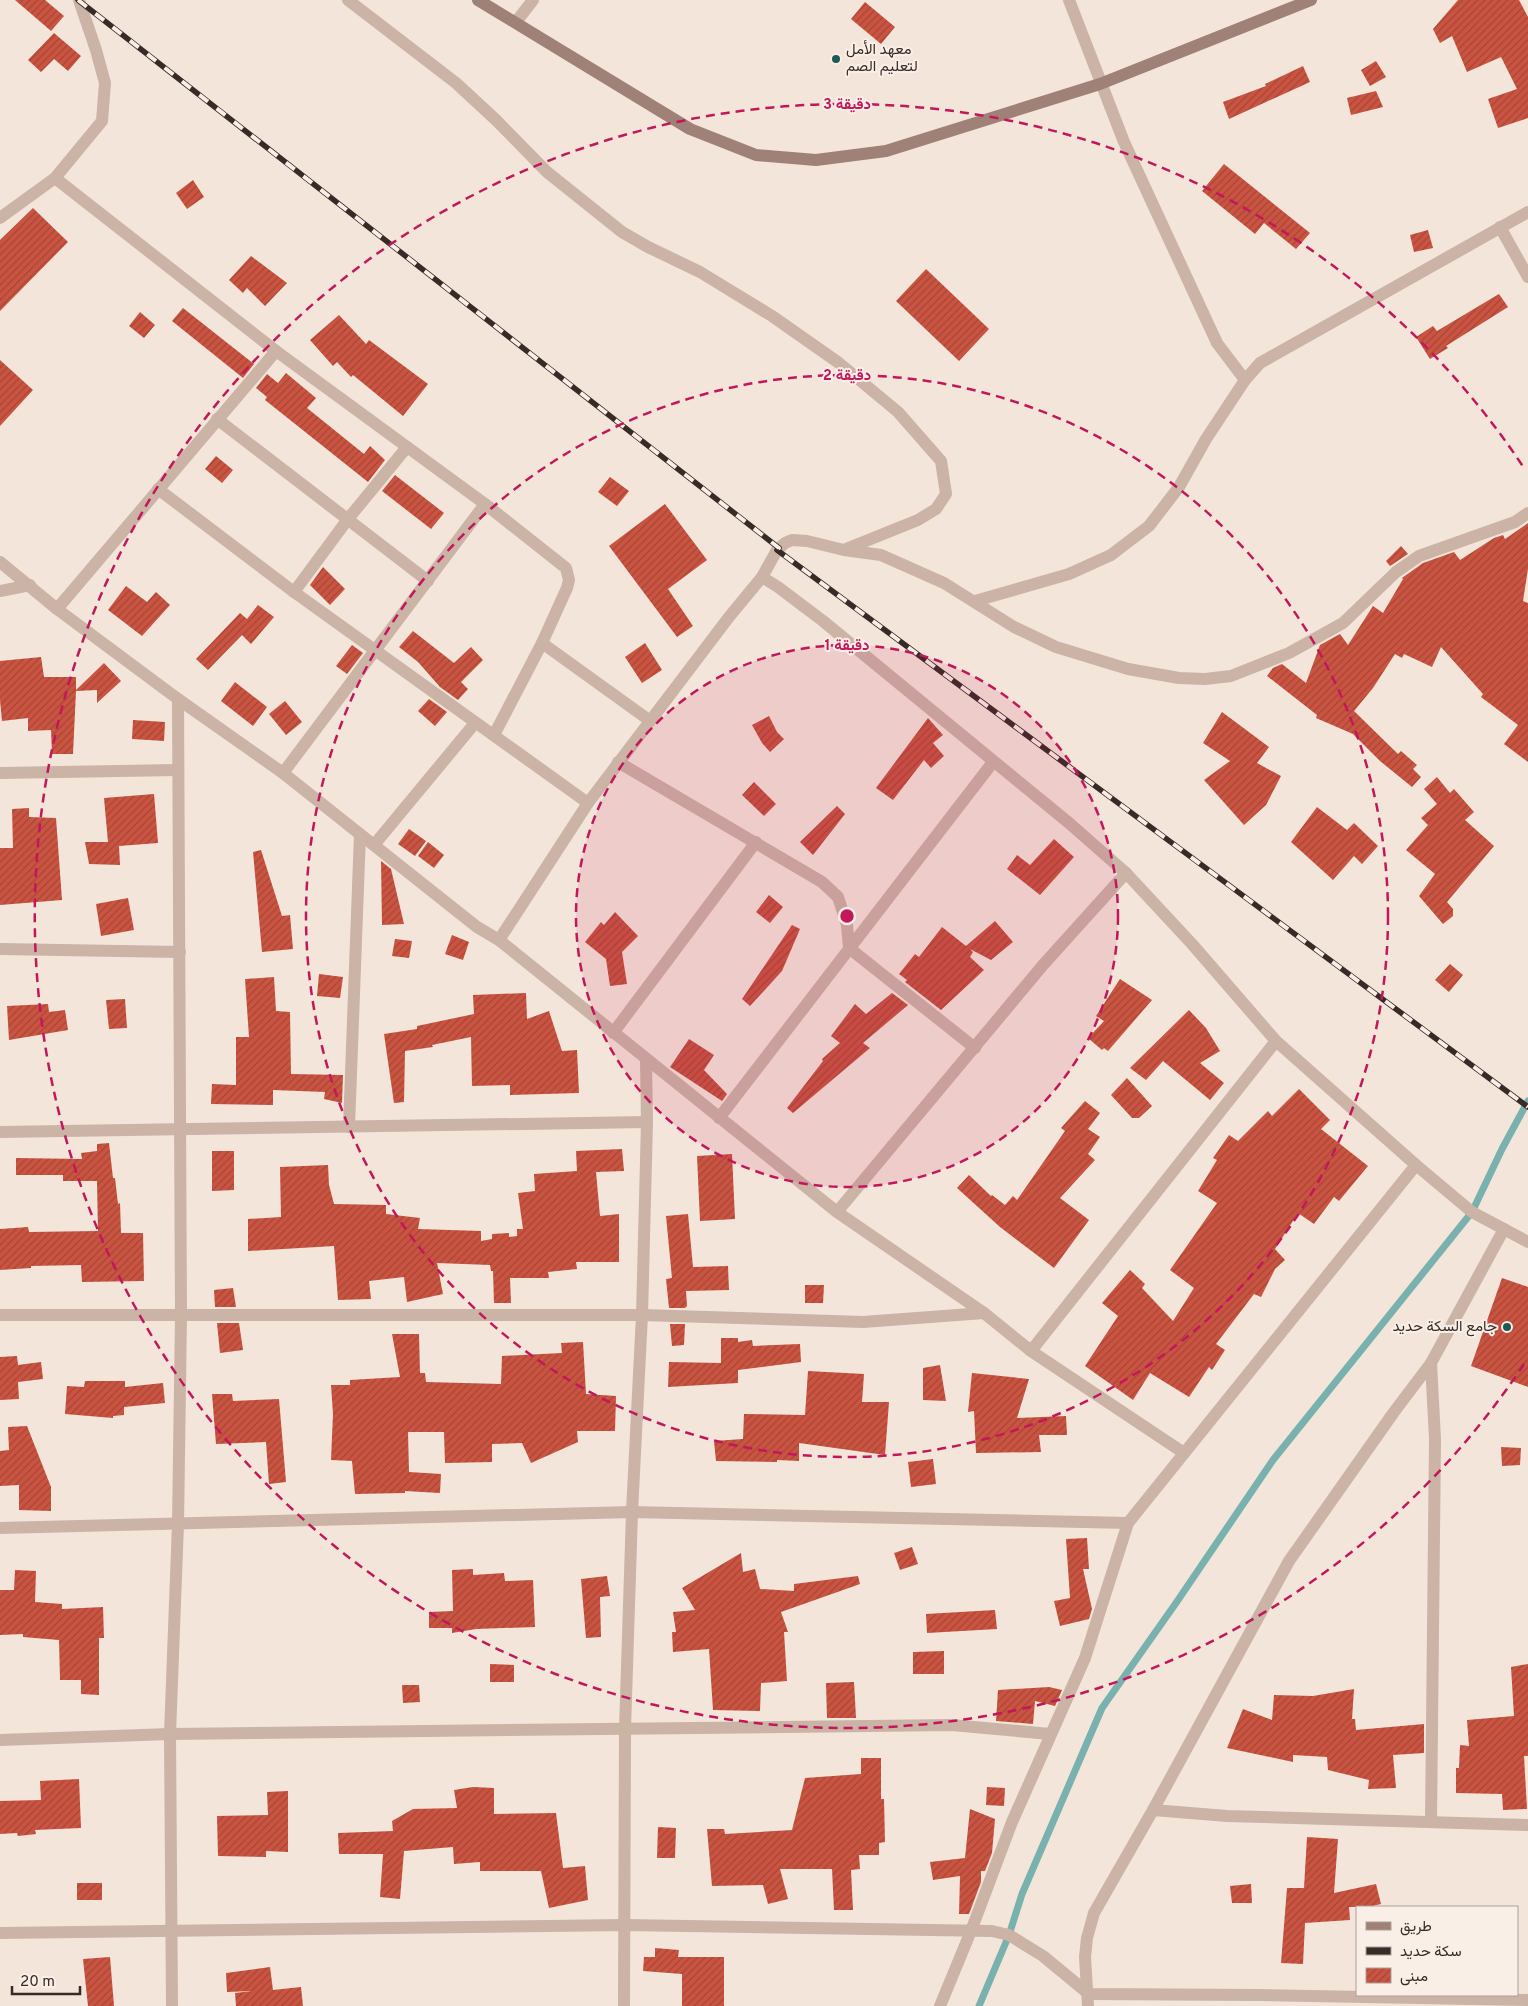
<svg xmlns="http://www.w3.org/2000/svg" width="1528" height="2006" font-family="Overpass,Vazirmatn,sans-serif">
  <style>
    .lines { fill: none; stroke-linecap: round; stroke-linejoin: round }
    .stream { stroke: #78b1ad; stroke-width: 7 }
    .building { fill: url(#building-hatch) }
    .street { stroke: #cbb3a6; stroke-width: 12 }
    .secondary { stroke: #9f8177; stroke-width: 12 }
    .rail-casing { stroke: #372a27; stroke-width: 5.5 }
    .rail { stroke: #faefe7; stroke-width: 4; stroke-dasharray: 11; stroke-linecap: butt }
    .ring { fill: none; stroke: #c2185b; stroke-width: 2.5; stroke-dasharray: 9 6 }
    .poi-dot { fill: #1b5a57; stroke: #faefe7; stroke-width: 2 }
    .labels { text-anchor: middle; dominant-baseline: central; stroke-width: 4; stroke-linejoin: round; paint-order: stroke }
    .poi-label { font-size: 15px; fill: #372a27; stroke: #faefe7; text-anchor: start }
    .centre { fill: #c2185b; stroke: #faefe7; stroke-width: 2.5 }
    .ring-label { font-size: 15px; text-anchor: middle; font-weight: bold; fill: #c2185b; stroke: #faefe7; stroke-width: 4; stroke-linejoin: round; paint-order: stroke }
  </style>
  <defs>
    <pattern id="building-hatch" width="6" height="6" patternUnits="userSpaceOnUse" patternTransform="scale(1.25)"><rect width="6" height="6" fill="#ca5441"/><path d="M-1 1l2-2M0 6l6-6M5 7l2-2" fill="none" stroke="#a54636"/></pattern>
  </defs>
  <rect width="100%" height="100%" fill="#f3e5da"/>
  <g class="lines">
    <polyline class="stream" points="979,2006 1009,1935 1022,1894 1102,1708 1176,1603 1273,1460 1472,1212 1502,1149 1528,1101"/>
  </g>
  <g class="building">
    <polygon points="15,0 45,0 64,16 51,31"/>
    <polygon points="1458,0 1519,0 1528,17 1528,118 1498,128 1488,99 1517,89 1501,57 1467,72 1452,36 1440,43 1433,29"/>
    <polygon points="865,2 895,27 881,44 851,19"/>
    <polygon points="54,33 81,56 68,71 54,59 41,72 28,60"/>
    <polygon points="1376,61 1386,77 1370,86 1361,70"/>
    <polygon points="1303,66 1310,82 1229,119 1223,102 1266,86 1265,84"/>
    <polygon points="1376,91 1383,107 1351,115 1347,98"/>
    <polygon points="1224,164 1310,233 1296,249 1264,223 1255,234 1202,191"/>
    <polygon points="193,180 204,197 187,209 176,193"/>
    <polygon points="33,208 68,242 0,311 0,240"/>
    <polygon points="1428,230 1433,248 1414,252 1410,235"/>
    <polygon points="251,256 287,283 265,306 247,288 243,293 229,280"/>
    <polygon points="926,269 989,329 959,361 896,301"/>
    <polygon points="1499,294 1508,307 1446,346 1448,348 1430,359 1416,337 1433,326 1437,331"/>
    <polygon points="183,308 254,364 243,378 172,321"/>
    <polygon points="140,312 155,325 144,338 129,326"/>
    <polygon points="339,315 366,344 369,340 428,384 403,416 353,375 351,377 337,362 333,366 310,340"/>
    <polygon points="0,360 33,390 0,426"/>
    <polygon points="286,373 316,398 307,408 364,454 370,446 385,460 368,482 265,400 267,397 256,388 267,374 278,383"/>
    <polygon points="216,456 233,470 222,483 205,469"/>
    <polygon points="395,475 444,513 431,529 382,491"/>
    <polygon points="610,477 629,491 617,506 598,492"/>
    <polygon points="665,504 707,560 668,589 693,626 677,637 609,546"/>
    <polygon points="1528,523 1528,569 1523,601 1528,603 1528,762 1504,744 1518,725 1481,697 1483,694 1441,647 1432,667 1404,654 1402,658 1395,654 1373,688 1354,711 1398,754 1401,751 1417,765 1413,769 1421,777 1412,787 1380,761 1353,734 1316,718 1317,715 1267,676 1273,668 1282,664 1306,683 1320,645 1340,634 1348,645 1373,606 1383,613 1403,579 1402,578 1423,563 1454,552 1460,560 1494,538 1503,535 1505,539"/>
    <polygon points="1401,546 1408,554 1390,566 1386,561"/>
    <polygon points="323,567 345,589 330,605 310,585"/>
    <polygon points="126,586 147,602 156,592 170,605 142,636 108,610"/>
    <polygon points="258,605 274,617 251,644 242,635 208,670 196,659 240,613 247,619"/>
    <polygon points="413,631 454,663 471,647 483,660 461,682 468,689 458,700 440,687 418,662 399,647"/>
    <polygon points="645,643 662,670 642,683 625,657"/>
    <polygon points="352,645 363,653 347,674 336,666"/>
    <polygon points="41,657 44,677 76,677 76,690 104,663 121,681 97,703 97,690 76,691 73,754 52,754 51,730 28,731 28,718 2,721 0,700 0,661"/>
    <polygon points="235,682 267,707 253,726 221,701"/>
    <polygon points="429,699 447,712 435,726 418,711"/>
    <polygon points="285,701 302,722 286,735 269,714"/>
    <polygon points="1222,712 1269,747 1257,763 1281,776 1266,805 1244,825 1204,780 1230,761 1203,743"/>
    <polygon points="769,716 777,732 784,739 770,752 762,743 752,725"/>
    <polygon points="928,718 943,735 933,743 944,756 931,768 924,760 893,800 876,788"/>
    <polygon points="133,720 165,722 164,741 132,739"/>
    <polygon points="1437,777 1450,793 1454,789 1474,812 1465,820 1494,846 1447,902 1453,909 1453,916 1443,924 1419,896 1435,874 1406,850 1428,825 1421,818 1437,804 1424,789"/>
    <polygon points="754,782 776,804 764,816 742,795"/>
    <polygon points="154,794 158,843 119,846 120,865 89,864 85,842 108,842 104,798"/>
    <polygon points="837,806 845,814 813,855 800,842"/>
    <polygon points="1317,807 1347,830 1354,823 1378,846 1362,864 1354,856 1333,880 1291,842"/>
    <polygon points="29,808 29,817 56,818 62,900 0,905 0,848 13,848 12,809"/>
    <polygon points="409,829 426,841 415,856 398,844"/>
    <polygon points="1054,839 1074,857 1040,895 1007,869 1017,855 1030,865"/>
    <polygon points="428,842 444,855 434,868 418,856"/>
    <polygon points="261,850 282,916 290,915 293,949 262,952 253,852"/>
    <polygon points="381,861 391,869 404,924 382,925"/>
    <polygon points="769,895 783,907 770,923 756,912"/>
    <polygon points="128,898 134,930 101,936 96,904"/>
    <polygon points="615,912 638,936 622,952 627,984 610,986 606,959 585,942 601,922 604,925"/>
    <polygon points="995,921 1013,942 991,960 970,949 973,952 970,957 984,970 941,1010 905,982 907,980 899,974 915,954 919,957 942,927 966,946"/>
    <polygon points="792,925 800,929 782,971 750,1006 742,999"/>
    <polygon points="452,935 469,942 463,960 445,954"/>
    <polygon points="395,939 412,941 409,958 392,956"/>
    <polygon points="1450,964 1463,975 1449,992 1435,980"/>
    <polygon points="319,974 343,977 340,998 317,996"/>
    <polygon points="274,977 276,1011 290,1012 291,1074 343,1075 342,1103 324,1099 325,1092 273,1090 273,1105 211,1104 212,1084 236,1085 236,1037 249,1037 245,979"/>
    <polygon points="1120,979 1152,1000 1108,1051 1104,1048 1102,1050 1088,1038 1104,1021 1096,1016"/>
    <polygon points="526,993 527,1019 549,1011 562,1051 577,1050 579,1093 510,1095 510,1085 472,1086 471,1037 432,1045 433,1047 405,1051 404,1102 394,1103 384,1034 417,1029 417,1026 474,1014 473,995"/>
    <polygon points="892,993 908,1005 863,1043 870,1048 793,1113 787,1108 823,1061 822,1059 840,1043 831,1036 855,1004 866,1014"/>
    <polygon points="125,999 127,1028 109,1029 106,1000"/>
    <polygon points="48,1004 49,1012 65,1010 68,1030 9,1040 7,1006"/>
    <polygon points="1189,1010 1206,1028 1220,1051 1200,1063 1224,1083 1210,1100 1163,1061 1146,1080 1130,1068"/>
    <polygon points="689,1039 714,1055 704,1070 727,1094 722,1101 670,1067"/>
    <polygon points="1127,1078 1152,1106 1139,1118 1132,1118 1111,1095"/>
    <polygon points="1299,1089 1330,1120 1321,1129 1368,1166 1339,1201 1334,1197 1314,1224 1298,1213 1275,1249 1285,1260 1275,1269 1261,1297 1254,1294 1216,1344 1225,1350 1212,1370 1209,1367 1189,1397 1150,1373 1133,1400 1085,1366 1118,1316 1102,1303 1130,1270 1145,1284 1142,1288 1173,1321 1194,1288 1170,1270 1217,1203 1198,1191 1217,1160 1213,1158 1229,1135 1238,1141 1268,1111 1272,1116"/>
    <polygon points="1085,1101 1100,1113 1088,1129 1100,1137 1088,1154 1095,1160 1060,1198 1089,1220 1054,1268 1000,1227 957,1188 969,1175 991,1196 992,1195 1005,1205 1013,1196 1017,1200 1065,1131 1061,1128"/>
    <polygon points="109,1143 113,1178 115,1178 118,1204 120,1203 121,1233 143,1233 144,1281 82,1282 81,1265 31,1266 31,1268 0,1270 0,1229 28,1227 29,1232 98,1231 97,1181 63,1181 63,1175 16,1175 16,1158 82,1159 81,1153 97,1151 97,1144"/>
    <polygon points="622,1149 624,1171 596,1172 600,1216 619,1214 619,1262 576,1262 577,1269 548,1272 549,1278 510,1278 511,1303 494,1303 493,1271 491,1271 490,1265 437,1263 443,1294 407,1302 404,1277 369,1281 371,1299 338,1300 334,1246 248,1251 248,1219 281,1217 280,1167 328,1165 329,1185 334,1204 386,1205 386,1214 420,1218 418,1229 481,1231 481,1241 492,1239 492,1234 509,1233 509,1237 517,1236 517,1229 523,1229 518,1193 535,1191 534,1174 577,1171 576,1151"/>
    <polygon points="212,1151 234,1151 234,1190 212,1191"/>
    <polygon points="732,1154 735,1219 700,1221 697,1156"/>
    <polygon points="688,1214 693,1267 728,1266 729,1290 686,1291 687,1306 685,1308 669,1308 666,1279 672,1278 666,1216"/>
    <polygon points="1502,1278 1528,1287 1528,1387 1471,1366"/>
    <polygon points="805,1285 824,1285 823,1303 805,1303"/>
    <polygon points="233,1288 236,1307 215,1307 214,1290"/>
    <polygon points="217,1323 239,1323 243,1350 220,1353"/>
    <polygon points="670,1324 685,1324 684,1345 672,1346"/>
    <polygon points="392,1334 419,1334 420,1373 425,1373 426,1382 501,1384 502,1356 562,1353 561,1343 583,1342 586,1394 616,1396 615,1431 577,1431 578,1442 531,1463 522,1443 492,1444 492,1462 445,1463 444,1432 408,1432 409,1472 441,1474 440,1493 405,1491 405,1493 355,1494 352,1461 331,1460 333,1414 331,1385 350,1385 350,1380 400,1377"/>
    <polygon points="721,1338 738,1338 738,1342 752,1340 753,1346 800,1344 801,1362 738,1370 738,1383 668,1387 669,1362 721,1363"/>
    <polygon points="17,1356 18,1365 41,1362 43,1379 18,1382 19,1399 0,1400 0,1357"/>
    <polygon points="940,1365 946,1401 923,1400 923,1368"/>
    <polygon points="808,1371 864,1374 862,1402 889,1402 885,1455 799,1443 799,1461 777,1460 777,1462 716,1461 714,1441 743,1439 744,1414 805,1415"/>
    <polygon points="972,1373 1029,1379 1017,1418 1066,1416 1067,1435 1039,1435 1041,1452 976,1453 974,1411 968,1412"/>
    <polygon points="85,1381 125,1381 125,1387 163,1383 165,1403 124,1407 124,1415 113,1416 113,1418 65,1414 67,1386 84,1387"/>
    <polygon points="212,1394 232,1394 233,1401 279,1399 286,1482 269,1484 266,1442 216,1444"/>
    <polygon points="27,1426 51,1487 51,1511 19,1510 19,1485 0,1486 0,1451 9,1450 8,1427"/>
    <polygon points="1501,1447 1521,1448 1520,1465 1502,1466"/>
    <polygon points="933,1459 936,1484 911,1487 908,1462"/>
    <polygon points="1087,1538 1089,1569 1083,1569 1092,1609 1089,1619 1060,1626 1054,1601 1070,1598 1066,1539"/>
    <polygon points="912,1547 918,1564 900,1570 894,1553"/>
    <polygon points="741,1553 743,1572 755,1569 760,1589 794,1591 794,1584 858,1576 860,1584 781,1612 788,1632 784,1632 787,1681 761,1683 760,1711 713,1710 709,1649 673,1652 672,1632 676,1632 673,1612 695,1610 682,1588"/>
    <polygon points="473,1569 473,1575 504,1573 505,1581 533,1580 535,1627 476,1629 452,1633 452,1628 429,1628 429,1612 453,1611 452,1570"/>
    <polygon points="15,1570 36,1571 35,1602 62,1604 62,1609 103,1607 104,1638 99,1638 99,1695 81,1694 81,1680 60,1680 59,1640 23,1637 23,1634 0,1635 0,1590 14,1590"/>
    <polygon points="607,1576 610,1596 600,1597 601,1637 586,1638 581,1579"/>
    <polygon points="995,1610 997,1629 927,1633 926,1614"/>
    <polygon points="944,1651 944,1674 913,1674 913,1652"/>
    <polygon points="490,1664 514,1665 514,1682 490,1682"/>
    <polygon points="1528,1664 1528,1756 1524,1756 1527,1809 1503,1810 1502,1794 1456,1793 1456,1768 1459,1768 1460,1745 1469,1746 1467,1720 1514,1716 1511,1667"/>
    <polygon points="854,1682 856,1718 827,1718 826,1683"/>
    <polygon points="402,1685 419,1685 420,1702 403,1703"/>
    <polygon points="1049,1687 1062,1690 1055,1706 1035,1701 1033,1724 996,1721 998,1690"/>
    <polygon points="1354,1689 1352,1719 1355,1719 1356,1730 1424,1724 1424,1753 1393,1755 1396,1788 1368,1789 1369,1780 1328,1770 1327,1757 1293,1755 1293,1762 1227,1748 1243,1709 1272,1720 1274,1695 1313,1696"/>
    <polygon points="861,1758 881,1758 881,1799 884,1799 885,1842 879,1843 879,1855 859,1855 860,1869 851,1870 853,1910 834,1910 832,1869 780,1869 788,1899 768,1904 763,1885 712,1886 707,1829 724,1829 725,1834 792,1830 805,1778 861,1774"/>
    <polygon points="79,1779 81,1828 35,1830 36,1834 18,1836 17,1833 0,1834 0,1801 41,1800 40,1781"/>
    <polygon points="473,1787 494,1788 494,1814 556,1813 563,1868 585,1866 588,1900 549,1908 541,1871 480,1871 480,1862 454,1864 453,1847 404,1851 400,1899 380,1897 383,1854 339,1854 338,1833 393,1831 392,1821 413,1809 457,1808 454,1790"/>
    <polygon points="987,1787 1005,1788 1004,1806 986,1805"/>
    <polygon points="288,1791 288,1852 266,1851 266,1857 218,1856 217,1816 268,1815 267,1792"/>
    <polygon points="970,1809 995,1819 992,1853 985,1871 981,1871 981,1882 969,1914 959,1914 960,1876 933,1880 930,1862 965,1858"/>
    <polygon points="658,1827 676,1828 675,1858 657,1858"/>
    <polygon points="1307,1837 1338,1839 1334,1893 1376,1884 1381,1904 1368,1907 1349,1907 1350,1920 1305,1923 1303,1964 1281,1963 1287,1888 1304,1888"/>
    <rect x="77" y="1883" width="25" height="17"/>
    <polygon points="1251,1884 1252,1903 1232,1903 1230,1886"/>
    <polygon points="655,1948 679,1950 678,1957 724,1957 724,2006 682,2006 682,1974 643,1971 644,1957 655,1957"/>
    <polygon points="110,1957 114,2006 88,2006 83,1959"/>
    <polygon points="270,1967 273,1990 301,1987 303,2006 236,2006 235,1993 252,1991 227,1992 226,1973"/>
  </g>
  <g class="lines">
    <g class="street">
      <polyline points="348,0 456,83 496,120 547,172 622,232 648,247 700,272 772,316 839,363 898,412 941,461 946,494 936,509 918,520 846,549"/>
      <polyline points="1069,0 1124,142 1217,343 1245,380"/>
      <polyline points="516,22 533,0"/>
      <polyline points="55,178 276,351 485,504 566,568 569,580 567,588 542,643 494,735"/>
      <polyline points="0,218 55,178 102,121 105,83 96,50 79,0"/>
      <polyline points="1500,227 1528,277"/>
      <polyline points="217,419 428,581"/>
      <polyline points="158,489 294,592 588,803"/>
      <polyline points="0,562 57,609 178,699 283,773 477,927 499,940 837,1212 984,1313 1031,1351 1184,1453"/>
      <polyline points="762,577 778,587 823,621 1069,823 1126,873 1192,944 1276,1041 1416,1165 1472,1212 1528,1242"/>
      <polyline points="0,591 30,585"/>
      <polyline points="294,592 348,519 407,447"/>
      <polyline points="975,601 1069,574 1111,555 1149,526 1179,487 1206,439 1245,380 1260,363 1528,212"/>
      <polyline points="57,609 276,351"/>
      <polyline points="542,643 649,720"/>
      <polyline points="618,762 822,882 838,897 847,925 849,948 975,1048"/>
      <polyline points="0,773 178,770"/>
      <polyline points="283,773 485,504"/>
      <polyline points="374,845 475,723"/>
      <polyline points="499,940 588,803 729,617 762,577 777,550 785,543 792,540 807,541 844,550 881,555 944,583 1014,627 1056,647 1128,669 1179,678 1205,679 1231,676 1289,653 1343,623 1396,572 1419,556 1515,522 1528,513"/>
      <polyline points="0,949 180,952"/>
      <polyline points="613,1033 756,842"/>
      <polyline points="719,1118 993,762"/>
      <polyline points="349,1127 360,834"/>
      <polyline points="0,1132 647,1122"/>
      <polyline points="837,1212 1043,965 1126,873"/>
      <polyline points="0,1315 642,1315 863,1322 984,1313"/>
      <polyline points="1031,1351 1276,1041"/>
      <polyline points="1431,1363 1435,1439 1431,1822"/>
      <polyline points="0,1528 632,1512 1128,1523"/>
      <polyline points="0,1740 170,1734 952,1725 1050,1734"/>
      <polyline points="1153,1810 1227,1816 1528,1825"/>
      <polyline points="0,1933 625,1925 992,1931 1009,1935 1043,1956 1089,1994 1257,1995 1528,2000"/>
      <polyline points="172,2006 170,1734 178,1524 181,1316 178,699"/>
      <polyline points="624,2006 625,1729 632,1512 642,1315 647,1122 646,1060"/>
      <polyline points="940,2006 971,1931 1012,1822 1085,1658 1128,1523 1416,1165"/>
      <polyline points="1088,2006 1085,1957 1087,1938 1094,1913 1153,1810 1289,1561 1394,1412 1431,1363 1504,1229"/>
    </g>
    <polyline class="secondary" points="478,0 690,129 756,155 816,160 886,151 1100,84 1311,0"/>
    <g class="rail-casing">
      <polyline id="rail" points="78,0 779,548 777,550 1528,1107"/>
    </g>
    <use href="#rail" class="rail"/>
  </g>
  <circle cx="847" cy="916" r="271" fill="#c2185b" fill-opacity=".12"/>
  <g class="ring">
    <circle cx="847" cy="916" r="271"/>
    <circle cx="847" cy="916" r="541"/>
    <path d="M1524 1364A812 812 0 1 1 1524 468"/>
  </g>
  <g class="poi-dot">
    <circle cx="836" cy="59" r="5"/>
    <circle cx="1507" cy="1327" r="5"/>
  </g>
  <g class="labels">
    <g class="poi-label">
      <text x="846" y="50">معهد الأمل<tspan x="846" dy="17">لتعليم الصم</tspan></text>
      <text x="1497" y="1327" text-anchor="end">جامع السكة حديد</text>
    </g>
  </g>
  <circle cx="847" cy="916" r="8" class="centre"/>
  <g class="ring-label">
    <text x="847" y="109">3 دقيقة</text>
    <text x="847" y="380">2 دقيقة</text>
    <text x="847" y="650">1 دقيقة</text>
  </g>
  <rect x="1356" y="1906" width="162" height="90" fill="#faefe7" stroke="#aca09a"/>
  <rect x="1366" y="1922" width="25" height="8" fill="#9f8177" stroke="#aca09a"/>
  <text x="1400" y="1931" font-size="15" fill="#372a27">طريق</text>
  <rect x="1366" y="1947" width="25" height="8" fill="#372a27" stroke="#aca09a"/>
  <text x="1400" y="1956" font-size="15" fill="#372a27">سكة حديد</text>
  <rect x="1366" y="1968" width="25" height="15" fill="url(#building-hatch)" stroke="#aca09a"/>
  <text x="1400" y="1981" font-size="15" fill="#372a27">مبنى</text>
  <path d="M12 1986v8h68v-8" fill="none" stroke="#372a27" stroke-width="2.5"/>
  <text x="20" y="1986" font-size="15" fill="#372a27" stroke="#faefe7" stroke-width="4" paint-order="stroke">20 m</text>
</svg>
